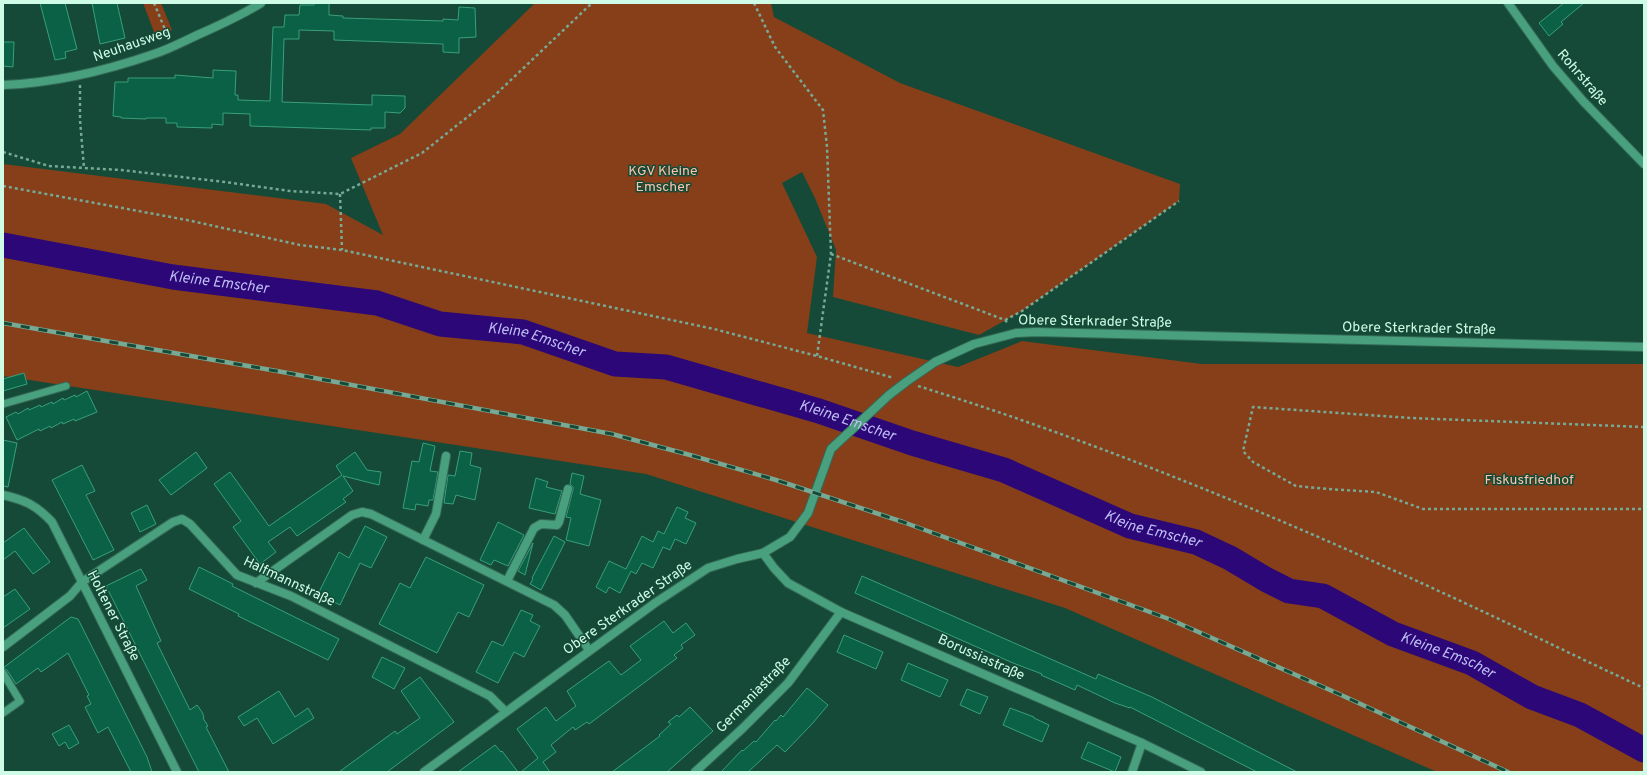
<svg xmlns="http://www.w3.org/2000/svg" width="1647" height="775" font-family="Overpass,sans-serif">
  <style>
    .green { fill: #863f19 }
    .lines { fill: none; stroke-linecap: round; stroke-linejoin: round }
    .river { stroke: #2c0777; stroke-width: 25 }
    .building { fill: #0a6146; stroke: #399f7a }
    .service-casing { stroke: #356a57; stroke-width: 9 }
    .minor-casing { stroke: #356a57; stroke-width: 10 }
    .tertiary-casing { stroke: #356a57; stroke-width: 10 }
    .path { stroke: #77a995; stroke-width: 2.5; stroke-dasharray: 3 3; stroke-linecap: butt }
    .service { stroke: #48a07e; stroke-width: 7 }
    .minor { stroke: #48a07e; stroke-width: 8 }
    .tertiary { stroke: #48a07e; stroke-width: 8 }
    .rail-casing { stroke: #77a994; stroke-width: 4.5 }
    .rail { stroke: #144a37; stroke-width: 3; stroke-dasharray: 9; stroke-linecap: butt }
    .labels { text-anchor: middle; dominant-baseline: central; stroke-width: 3; stroke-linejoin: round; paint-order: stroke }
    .street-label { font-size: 14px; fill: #cefce7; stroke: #144a37 }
    .park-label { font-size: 14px; fill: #ffc3a9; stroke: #144a37 }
    .water-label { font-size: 15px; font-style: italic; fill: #bdbcf3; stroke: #144a37 }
  </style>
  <rect width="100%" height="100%" fill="#144a37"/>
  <g class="green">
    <polygon points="143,3 161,3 172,30 156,37"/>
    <polygon points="535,3 771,3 774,17 900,83 1180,184 1179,201 1022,311 979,335 833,297 836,250 815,198 802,172 782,183 817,257 807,333 958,367 1022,341 1202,364 1644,364 1644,772 1437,772 1065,608 646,474 3,376 3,164 326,204 383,235 351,158 400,134"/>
  </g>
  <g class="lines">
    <path class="river" id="s1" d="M3,245L173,277L377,303L440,324L523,332L615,364L666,367L819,411L912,443L1004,470L1130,526L1196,542L1230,558L1267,580L1289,591L1323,596L1393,634L1472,663L1532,697L1580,715L1644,750"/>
  </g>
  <g class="building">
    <polygon points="40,3 65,3 77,49 65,52 66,58 55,60"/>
    <polygon points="92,3 117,3 125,38 100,44"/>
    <polygon points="314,3 329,3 329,15 343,16 343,18 443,21 443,19 458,20 459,7 475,8 476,37 459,38 459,53 443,52 443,44 334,40 334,31 299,30 299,39 284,39 282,102 372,105 372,95 405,96 405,108 400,113 385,112 385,128 371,128 371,130 250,126 250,114 223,113 223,125 212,124 212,128 177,127 177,123 166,123 166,118 146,118 146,119 121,118 121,117 113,116 115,82 128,82 128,78 175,78 175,75 213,78 213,70 236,71 235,95 238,95 238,100 270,101 273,27 284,27 285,15 299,15 300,5 314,5"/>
    <polygon points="1564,3 1584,3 1561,22 1563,24 1549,36 1539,23"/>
    <polygon points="3,42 14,42 13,67 3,66"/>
    <polygon points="24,373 27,384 3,391 3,379"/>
    <polygon points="87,391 97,412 75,421 74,419 63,424 62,422 51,428 50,426 40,431 39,429 17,440 6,417 16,412 18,414 28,408 29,410 40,405 41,407 52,402 53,404 63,398 64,400 75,395 76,397"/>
    <polygon points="3,440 17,443 8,487 3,486"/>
    <polygon points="423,443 435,446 430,471 438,472 433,500 429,500 428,506 416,504 415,510 403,508 412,461 419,462"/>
    <polygon points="460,451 472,453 470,465 481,468 475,500 456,495 453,504 444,503 448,475 455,476"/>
    <polygon points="196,452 207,468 171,495 159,480"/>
    <polygon points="355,452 367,470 381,472 379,485 343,476 353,491 343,499 346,502 297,536 290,527 268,542 276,552 260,564 233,527 241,521 214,484 230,472 269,526 342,475 336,466"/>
    <polygon points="82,465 95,491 86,495 114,550 93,560 52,480"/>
    <polygon points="572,473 584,476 580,494 601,500 589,546 566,540 571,518 566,517 573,490 573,487 570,484"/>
    <polygon points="536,478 548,482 546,487 562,491 555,514 529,508"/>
    <polygon points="147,505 156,524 140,532 131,513"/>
    <polygon points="677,507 688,512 685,518 696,523 686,544 675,539 670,550 663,547 653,568 642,563 636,574 631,571 620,593 609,587 606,593 596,587 609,561 626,569 642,536 653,542 658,531 664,534"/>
    <polygon points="498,522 524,535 508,566 494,560 491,565 480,560"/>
    <polygon points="365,526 387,537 371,568 360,563 340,605 318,594 339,552 349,558"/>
    <polygon points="24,528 50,562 33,574 15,551 3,560 3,543"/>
    <polygon points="554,536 565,542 541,590 530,584 533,579 532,578"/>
    <polygon points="533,543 525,575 518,571"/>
    <polygon points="426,557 484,585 469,617 458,612 437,653 379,624 400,583 410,588"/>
    <polygon points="199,567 233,584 232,586 339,639 328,660 238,616 239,614 189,589"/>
    <polygon points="141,569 147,580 136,586 161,641 157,643 190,710 197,705 202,712 204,717 203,718 208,726 206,727 229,772 199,772 106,586"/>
    <polygon points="862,576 1096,679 1098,674 1152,697 1297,772 1257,772 1130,707 1130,708 1115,703 1077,685 1075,690 1041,675 1042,674 1013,663 855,593"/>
    <polygon points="15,589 30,609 3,628 3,597"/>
    <polygon points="521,610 533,615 530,621 540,626 524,657 514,652 498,683 476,672 492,641 503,646"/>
    <polygon points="71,617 78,619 147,757 152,772 131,772 108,727 98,733 85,707 91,704 87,696 89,695 68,653 41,672 38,668 16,684 7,670 3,668"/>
    <polygon points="664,621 673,633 686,623 695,635 681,645 683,648 674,655 677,658 589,724 587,722 575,730 573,727 551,745 556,752 543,762 550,772 521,772 538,758 517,729 546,707 556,721 576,706 567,691 609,661 621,675 641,660 630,646"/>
    <polygon points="844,635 883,652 876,669 837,652"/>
    <polygon points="382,657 405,668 394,689 372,677"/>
    <polygon points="908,663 948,680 940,697 901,680"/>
    <polygon points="420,677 454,722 387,772 339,772 395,731 397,734 420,718 401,691"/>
    <polygon points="807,688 828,705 812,724 785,752 777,745 748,772 721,772 742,750 743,751 754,741 756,742 775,720 776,721 781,715 783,717"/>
    <polygon points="967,689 988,697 980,714 960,705"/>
    <polygon points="279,691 295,717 308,708 314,718 273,744 257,718 244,726 238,717"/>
    <polygon points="690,707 713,731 667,772 612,772 660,736 659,735 671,724 668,722 677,715 679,717"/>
    <polygon points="1010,708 1034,717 1034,718 1049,725 1042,742 1003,725"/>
    <polygon points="69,725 79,743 69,749 65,742 59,746 52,734"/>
    <polygon points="1088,742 1121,757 1115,772 1081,758"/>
    <polygon points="495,745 501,752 502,751 518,772 458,772"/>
  </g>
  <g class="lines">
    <g class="service-casing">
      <g id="service">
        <polyline points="3,404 66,386"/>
        <polyline points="3,673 20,701 3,713"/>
      </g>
    </g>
    <g class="minor-casing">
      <g id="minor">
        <polyline points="1508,3 1553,66 1583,101 1644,164"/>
        <path d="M3,85C55,83 105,71 154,54C170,49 186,40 202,33C222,24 242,15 261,3"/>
        <path d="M3,495C25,500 36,505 52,522L177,772"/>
        <polyline points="423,540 436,514 446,456"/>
        <polyline points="763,553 774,568 788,583 841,612 1142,743 1201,772"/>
        <polyline points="507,581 534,528 541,524 557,525 559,522 568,489"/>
        <polyline points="256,583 352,515 362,512 371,514 554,605 565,615 589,650"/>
        <polyline points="3,647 70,596 82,582 173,522 182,519 190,524 237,575 291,596 490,696 506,712"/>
        <polyline points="695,772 743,728 788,683 841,612"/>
        <polyline points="1132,772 1142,743"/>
      </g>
    </g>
    <g class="tertiary-casing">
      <polyline id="tertiary" points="424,772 655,603 708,568 737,559 763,553 790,537 808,513 831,449 889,395 906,382 935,362 974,344 1016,333 1036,332 1644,347"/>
    </g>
    <g class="path">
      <polyline points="154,3 169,39"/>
      <polyline points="754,3 775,47 823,110 827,147 831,254 817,356"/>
      <polyline points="80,85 80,120 84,168"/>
      <polyline points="3,152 49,166 121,170 225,182 290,191 340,194 422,153 494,96 592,3"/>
      <polyline points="3,186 187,220 300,245 342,250 714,329 817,356 894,378"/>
      <polyline points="340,194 342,250"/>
      <polyline points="831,254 1005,320 1009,324"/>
      <polyline points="1005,320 1022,311 1179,201"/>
      <path d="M918,386C1118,448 1312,531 1501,620C1549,643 1596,666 1644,688"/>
      <polyline points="1644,427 1411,418 1253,407 1243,451 1253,462 1296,486 1328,489 1376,492 1423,509 1644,509"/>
    </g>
    <use href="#service" class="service"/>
    <use href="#minor" class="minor"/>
    <use href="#tertiary" class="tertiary"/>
    <g class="rail-casing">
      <polyline id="rail" points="3,323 288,373 612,434 690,455 776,480 903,522 1169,619 1339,694 1508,772"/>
    </g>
    <use href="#rail" class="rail"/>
  </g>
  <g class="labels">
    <g class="street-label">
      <text transform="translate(132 45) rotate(-19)">Neuhausweg</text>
      <text transform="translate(1582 78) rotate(49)">Rohrstraße</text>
      <text transform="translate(1095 322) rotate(1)">Obere Sterkrader Straße</text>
      <text transform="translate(1419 329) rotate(1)">Obere Sterkrader Straße</text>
      <text transform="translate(289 582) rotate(25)">Halfmannstraße</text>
      <text transform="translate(628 608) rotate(-35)">Obere Sterkrader Straße</text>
      <text transform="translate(113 616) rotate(63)">Holtener Straße</text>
      <text transform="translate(981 658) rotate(24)">Borussiastraße</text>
      <text transform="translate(754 695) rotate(-46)">Germaniastraße</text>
    </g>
    <g class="park-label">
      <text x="663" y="171">KGV Kleine<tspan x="663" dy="16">Emscher</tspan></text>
      <text x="1529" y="480">Fiskusfriedhof</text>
    </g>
    <g class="water-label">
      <text stroke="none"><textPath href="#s1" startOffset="219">Kleine Emscher</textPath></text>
      <text stroke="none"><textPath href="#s1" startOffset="543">Kleine Emscher</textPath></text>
      <text stroke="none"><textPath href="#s1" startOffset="866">Kleine Emscher</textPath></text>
      <text stroke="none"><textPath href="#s1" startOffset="1191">Kleine Emscher</textPath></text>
      <text stroke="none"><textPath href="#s1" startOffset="1514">Kleine Emscher</textPath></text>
    </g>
  </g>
  <rect width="1647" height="775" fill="none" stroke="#cefce7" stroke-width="8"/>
</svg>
